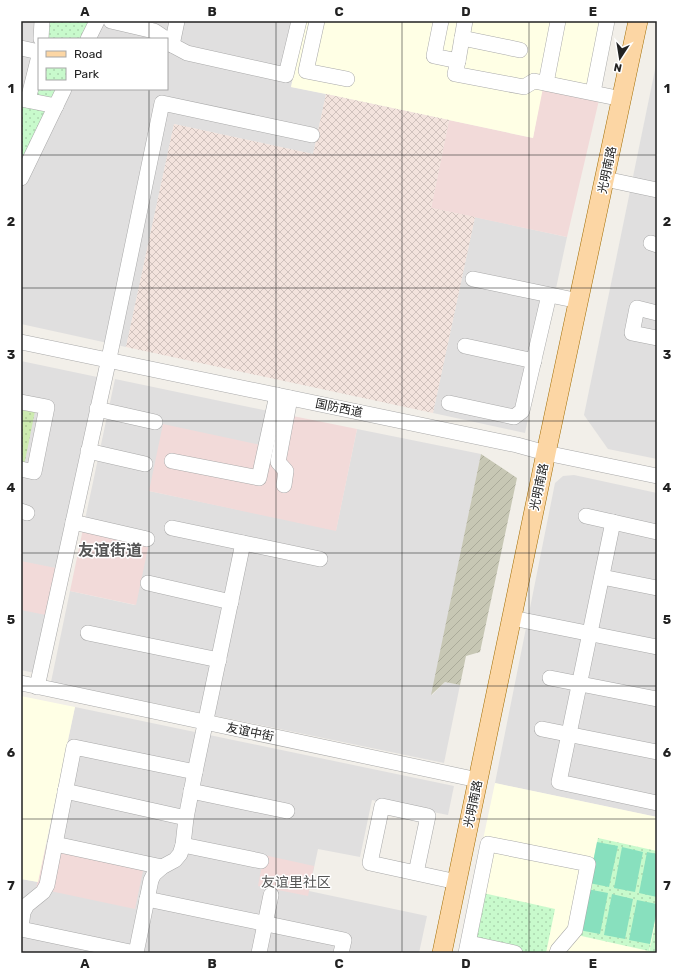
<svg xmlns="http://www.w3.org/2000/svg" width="678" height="974" font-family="Rubik,'Noto Sans SC',sans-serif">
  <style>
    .residential { fill: #e0dfdf; fill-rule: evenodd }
    .commercial { fill: #f2dad9 }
    .education { fill: #ffffe5 }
    .military { fill: url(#military-cross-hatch) }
    .construction { fill: url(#construction-furrows) }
    .park { fill: url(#park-dots) }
    .garden { fill: url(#garden-dots) }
    .pitch { fill: #88e0be }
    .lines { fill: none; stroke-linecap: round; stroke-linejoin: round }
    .minor-casing { stroke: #a9a9a9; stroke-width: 16 }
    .major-casing { stroke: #a06b00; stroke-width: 20 }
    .minor { stroke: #fff; stroke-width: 15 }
    .major { stroke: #fcd6a4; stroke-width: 19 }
    .grid { fill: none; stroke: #222; stroke-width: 1; stroke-opacity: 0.55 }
    .labels { text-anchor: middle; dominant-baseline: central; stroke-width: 3; stroke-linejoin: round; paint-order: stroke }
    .street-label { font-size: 12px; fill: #222; stroke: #fff }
    .quarter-label { font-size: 14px; fill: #555; stroke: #fff }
    .district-label { font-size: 16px; font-weight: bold; fill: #555; stroke: #fff }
    .neatline { fill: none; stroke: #222; stroke-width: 1.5 }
    .grid-label { font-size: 13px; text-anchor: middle; font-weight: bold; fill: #222 }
  </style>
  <defs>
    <pattern id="military-cross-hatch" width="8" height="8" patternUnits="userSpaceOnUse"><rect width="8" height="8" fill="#f3e3dd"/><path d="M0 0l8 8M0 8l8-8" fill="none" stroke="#d0c2bd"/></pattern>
    <pattern id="construction-furrows" width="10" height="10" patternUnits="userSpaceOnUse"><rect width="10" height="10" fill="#c7c7b4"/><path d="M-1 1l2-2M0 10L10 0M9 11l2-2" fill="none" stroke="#abab9a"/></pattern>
    <pattern id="park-dots" width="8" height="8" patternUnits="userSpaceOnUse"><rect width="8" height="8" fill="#c8facc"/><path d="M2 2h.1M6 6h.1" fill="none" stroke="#acd6af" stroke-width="1.8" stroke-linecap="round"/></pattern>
    <pattern id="garden-dots" width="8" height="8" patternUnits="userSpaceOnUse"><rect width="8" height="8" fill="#cdebb0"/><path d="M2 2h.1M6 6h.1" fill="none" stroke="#b0c997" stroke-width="1.8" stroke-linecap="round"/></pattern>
  </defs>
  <rect width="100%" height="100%" fill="#f2efe9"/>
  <g class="residential">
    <path d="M21,21H305L291,87L326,94L313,154L174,124L126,347L21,324ZM39,39H167V89H39Z"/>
    <polygon points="657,60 657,459 608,449 584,415"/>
    <polygon points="475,217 567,237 525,433 433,413"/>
    <polygon points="21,361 102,378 39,674 21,670"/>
    <polygon points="115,379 268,411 261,445 149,491 336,530 357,429 481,454 432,695 445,682 460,685 444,763 51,682 70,591 135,605 83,529"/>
    <polygon points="574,475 657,493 657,817 495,783 555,483 563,476"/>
    <polygon points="75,707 454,786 448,815 372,800 360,857 318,849 309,891 427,916 419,953 389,953 381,952 381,953 21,953 21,879 38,882"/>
  </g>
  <g class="commercial">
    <polygon points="542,88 599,100 567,237 431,208 449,120 533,138"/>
    <polygon points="268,411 357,429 336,531 149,491 163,424 261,445"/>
    <polygon points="83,529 149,543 136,605 70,591"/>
    <polygon points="21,561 61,569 51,616 21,610"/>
    <polygon points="46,846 144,866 135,909 36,888"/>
    <polygon points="264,855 314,866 308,896 258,886"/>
  </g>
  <g class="education">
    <polygon points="305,21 615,21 599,100 543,88 533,138 326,94 291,87"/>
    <polygon points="21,696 75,707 38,882 21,879"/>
    <polygon points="495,783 657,817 657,953 459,953"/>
  </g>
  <polygon class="military" points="326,94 449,120 431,208 475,217 433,413 126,347 174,124 313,154"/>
  <polygon class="construction" points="481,454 517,478 480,652 466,656 460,685 445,682 431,695"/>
  <g class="park">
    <polygon points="46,21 93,21 84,39 45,39"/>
    <polygon points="39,71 39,89 60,89 54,102 33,98"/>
    <polygon points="21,101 51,108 28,156 21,155"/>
    <polygon points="598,838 657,851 657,911 649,951 577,935"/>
    <polygon points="483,893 555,909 546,953 531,953 477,942 473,936"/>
    <polygon points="657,916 657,953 649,953"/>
  </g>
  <polygon class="garden" points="21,403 36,406 24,466 21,465"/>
  <g class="pitch">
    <polygon points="597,842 618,846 609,887 589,883"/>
    <polygon points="622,847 643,852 635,892 614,888"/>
    <polygon points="647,852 657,854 657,897 639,893"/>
    <polygon points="587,889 608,893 600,934 579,930"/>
    <polygon points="612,894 633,899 625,939 604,935"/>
    <polygon points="637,900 657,904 657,910 650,944 629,940"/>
  </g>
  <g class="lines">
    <g class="minor-casing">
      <g id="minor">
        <polyline points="111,21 154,31 166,39"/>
        <polyline points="317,21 306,71 347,79"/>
        <polyline points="441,21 434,56 458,61 465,21"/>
        <polyline points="462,38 520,50"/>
        <polyline points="41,39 42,21"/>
        <polyline points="88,39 97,21"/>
        <polyline points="167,40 172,45 187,53 286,75 299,21"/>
        <polyline points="172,45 177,21"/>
        <polyline points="21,48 39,52"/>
        <polyline points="458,61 455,74 524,87 534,81 622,99"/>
        <polyline points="546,83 558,21"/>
        <polyline points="593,92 607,21"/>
        <polyline points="21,99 56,106"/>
        <polyline points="28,100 39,56"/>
        <polyline points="21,178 64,89"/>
        <polyline points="605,179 657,190"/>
        <polyline points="651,243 657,245"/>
        <polyline points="473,279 579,301"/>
        <polyline points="657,313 637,308 632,333 657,338"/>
        <polyline points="21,342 517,445 546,453 657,476"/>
        <polyline points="465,346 534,361"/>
        <polyline points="21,402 47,407 34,472 21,469"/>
        <polyline points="449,403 514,417 522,411 549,295"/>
        <polyline points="97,409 155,422"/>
        <polyline points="88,451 145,464"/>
        <polyline points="172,461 259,478 277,395"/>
        <polyline points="284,485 286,471 278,462 290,398"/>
        <polyline points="21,511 27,513"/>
        <polyline points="586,516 657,532"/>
        <polyline points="73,522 147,539"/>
        <polyline points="613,522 559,782 657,803"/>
        <polyline points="172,528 320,559"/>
        <polyline points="602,577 657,588"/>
        <polyline points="148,583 231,602"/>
        <polyline points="512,618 657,647"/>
        <polyline points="88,633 219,660"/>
        <polyline points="550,678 657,699"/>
        <polyline points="21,683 478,780"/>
        <polyline points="37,687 111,349 162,103 312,135"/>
        <polyline points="542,729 657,752"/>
        <polyline points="65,791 186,818"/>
        <polyline points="191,791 287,811"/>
        <polyline points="55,844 162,867"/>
        <polyline points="183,845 261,861"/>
        <polyline points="416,873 428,816 382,806 370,863 457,882"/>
        <polyline points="147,899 344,940 341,953"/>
        <polyline points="21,928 23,912 27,905 43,892 47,885 74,747 195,772"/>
        <polyline points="21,929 135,953"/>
        <polyline points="469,943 515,953"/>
        <polyline points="136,953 151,880 154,874 162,867 175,860 180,854 183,845 186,818 195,772 243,543"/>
        <polyline points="259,953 271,895"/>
        <polyline points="466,953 488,844 588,864 575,930 558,950 557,953"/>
      </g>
    </g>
    <g class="major-casing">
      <polyline id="major" points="442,953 546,453 638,21"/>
    </g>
    <use href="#minor" class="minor"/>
    <use href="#major" class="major"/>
  </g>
  <path class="grid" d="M149,21V39M276,21V953M402,21V953M529,21V953M149,89V953M21,155H657M21,288H657M21,421H657M21,553H657M21,686H657M21,819H657"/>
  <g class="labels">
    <g class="street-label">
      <text transform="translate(607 170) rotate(-78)">光明南路</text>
      <text transform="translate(339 408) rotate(12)">国防西道</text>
      <text transform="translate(539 487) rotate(-78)">光明南路</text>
      <text transform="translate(250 732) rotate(12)">友谊中街</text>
      <text transform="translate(473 804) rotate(-78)">光明南路</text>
    </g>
    <g class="quarter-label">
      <text x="296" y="882">友谊里社区</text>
    </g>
    <g class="district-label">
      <text x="110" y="550">友谊街道</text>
    </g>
  </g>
  <rect width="678" height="974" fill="none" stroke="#ffffff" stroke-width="44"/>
  <rect x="38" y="38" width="130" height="52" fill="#ffffff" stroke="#a7a7a7"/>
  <rect x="46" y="51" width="20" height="6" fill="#fcd6a4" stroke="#a7a7a7"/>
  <text x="74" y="58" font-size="12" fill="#222222">Road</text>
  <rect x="46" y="68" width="20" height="12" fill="url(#park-dots)" stroke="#a7a7a7"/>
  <text x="74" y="78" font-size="12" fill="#222222">Park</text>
  <g transform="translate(620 58) rotate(192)" stroke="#ffffff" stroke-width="3" paint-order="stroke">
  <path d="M0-3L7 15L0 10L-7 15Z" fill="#222222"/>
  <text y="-6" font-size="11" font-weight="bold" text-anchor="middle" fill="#222222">N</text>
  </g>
  <rect x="22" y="22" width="634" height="930" class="neatline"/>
  <g class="grid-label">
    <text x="85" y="16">A</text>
    <text x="212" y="16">B</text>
    <text x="339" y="16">C</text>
    <text x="466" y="16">D</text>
    <text x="593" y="16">E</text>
    <text x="11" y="93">1</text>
    <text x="667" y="93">1</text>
    <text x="11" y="226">2</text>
    <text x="667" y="226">2</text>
    <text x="11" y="359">3</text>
    <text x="667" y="359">3</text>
    <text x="11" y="492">4</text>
    <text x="667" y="492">4</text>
    <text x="11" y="624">5</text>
    <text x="667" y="624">5</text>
    <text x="11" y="757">6</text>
    <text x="667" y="757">6</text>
    <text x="11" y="890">7</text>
    <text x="667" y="890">7</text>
    <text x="85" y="968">A</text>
    <text x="212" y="968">B</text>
    <text x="339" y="968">C</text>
    <text x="466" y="968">D</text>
    <text x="593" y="968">E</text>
  </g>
</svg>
